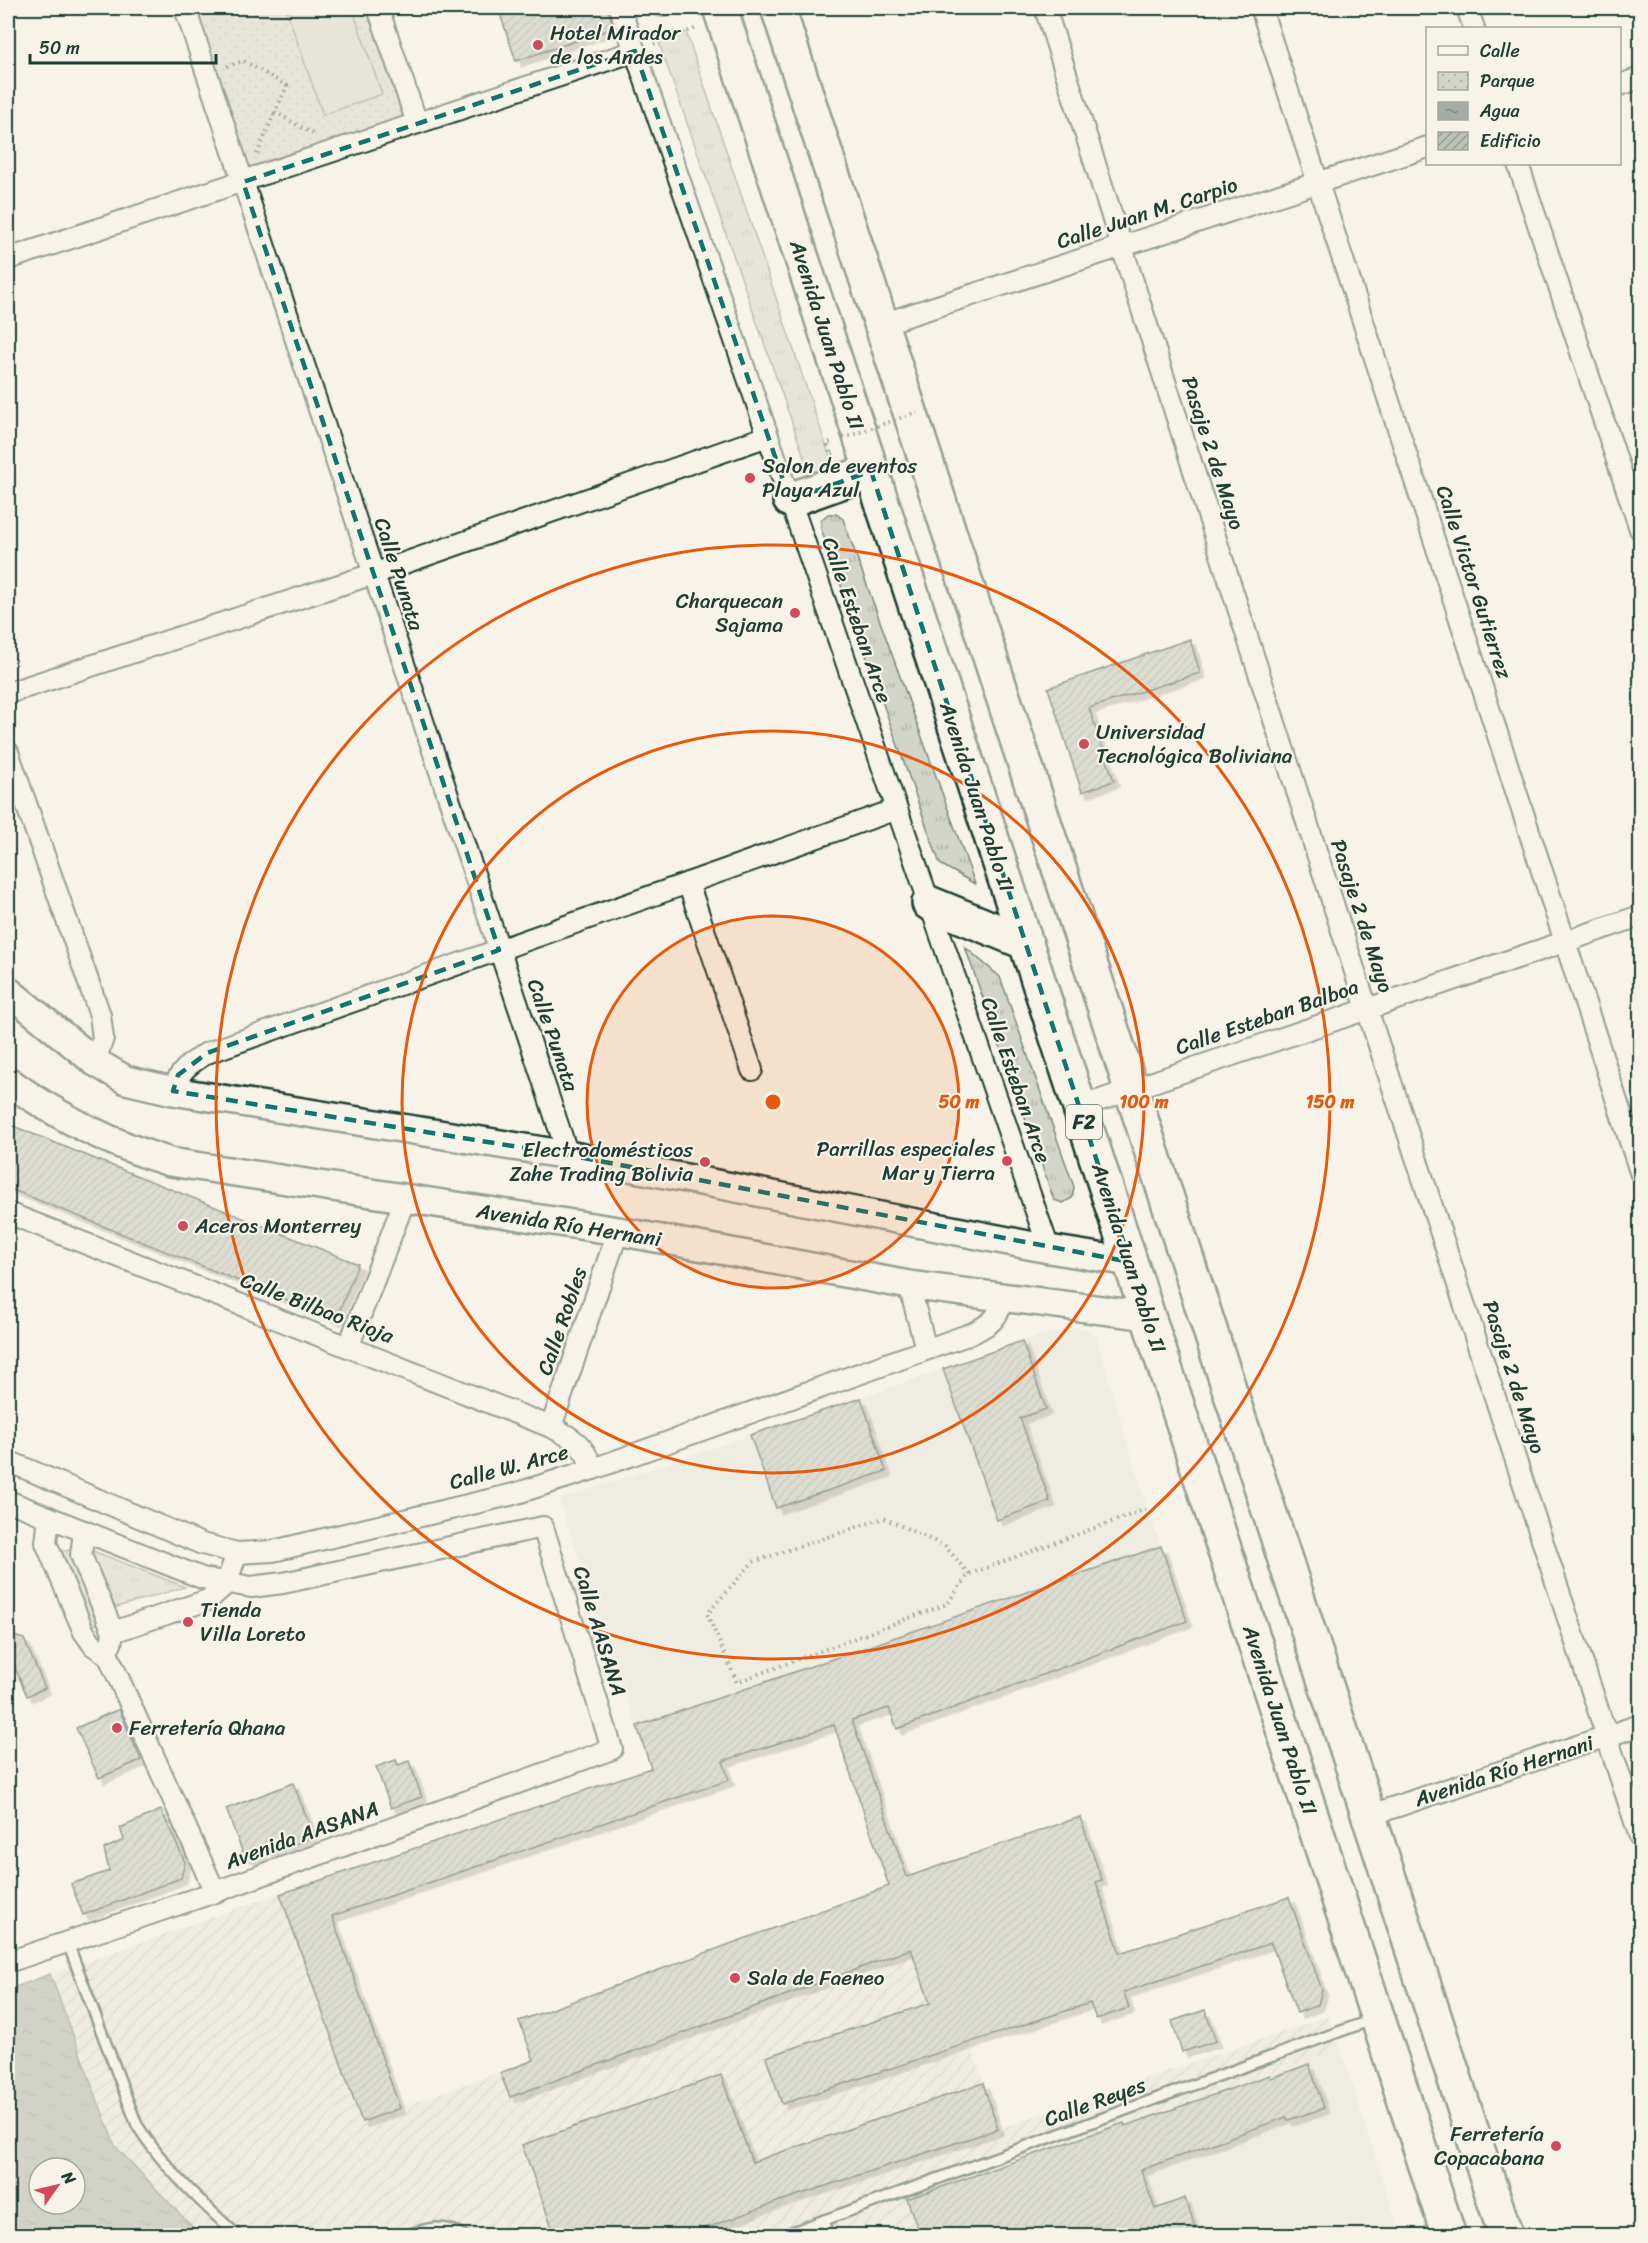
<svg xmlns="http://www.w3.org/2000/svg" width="1648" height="2243" font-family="Sriracha,sans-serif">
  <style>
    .built { fill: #e5e4d9 }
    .industrial { fill: url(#industrial-furrows); fill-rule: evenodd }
    .grass { fill: url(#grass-tufts); stroke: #79897f; stroke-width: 1.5 }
    .park { fill: url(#park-dots); stroke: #79897f; stroke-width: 1.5 }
    .pitch { fill: #d3d5ca; stroke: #79897f; stroke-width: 1.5 }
    .water { fill: url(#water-ripples); stroke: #6f8077; stroke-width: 1.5; fill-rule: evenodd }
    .building { fill: url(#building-hatch); stroke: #1f3d34; stroke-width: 1.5; filter: url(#shadow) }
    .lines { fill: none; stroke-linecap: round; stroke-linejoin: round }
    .lane-casing { stroke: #1f3d34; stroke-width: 14 }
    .street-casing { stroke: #1f3d34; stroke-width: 24 }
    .secondary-casing { stroke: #1f3d34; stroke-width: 32 }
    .highway-casing { stroke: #1f3d34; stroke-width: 38 }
    .path { stroke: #1f3d34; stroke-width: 4; stroke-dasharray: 1.5 4.5; stroke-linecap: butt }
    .lane { stroke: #f7f3e8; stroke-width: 9 }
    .street { stroke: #f7f3e8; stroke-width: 20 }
    .secondary { stroke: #f7f3e8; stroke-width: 27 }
    .highway { stroke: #f7f3e8; stroke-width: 33 }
    .path-bridge { stroke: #1f3d34; stroke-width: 4; stroke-dasharray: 1.5 4.5; stroke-linecap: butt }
    .marked { fill: none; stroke: #0f766e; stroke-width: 4.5; stroke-dasharray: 12 8; stroke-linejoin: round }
    .ring { fill: none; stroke: #e8590c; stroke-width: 3 }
    .poi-dot { fill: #d1495b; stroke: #f7f3e8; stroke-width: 2 }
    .labels { text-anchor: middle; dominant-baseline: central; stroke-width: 4.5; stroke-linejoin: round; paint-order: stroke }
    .shield { fill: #f7f3e8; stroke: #60746a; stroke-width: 1.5 }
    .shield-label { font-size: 20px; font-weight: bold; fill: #1f3d34 }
    .poi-label { font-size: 21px; fill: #1f3d34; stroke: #f7f3e8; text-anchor: start }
    .street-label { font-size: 21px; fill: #1f3d34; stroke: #f7f3e8 }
    .centre { fill: #e8590c; stroke: #f7f3e8; stroke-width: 3 }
    .ring-label { font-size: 18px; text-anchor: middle; font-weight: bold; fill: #e8590c; stroke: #f7f3e8; stroke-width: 4.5; stroke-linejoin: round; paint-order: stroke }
  </style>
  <defs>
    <pattern id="industrial-furrows" width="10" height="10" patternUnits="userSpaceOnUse" patternTransform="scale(1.5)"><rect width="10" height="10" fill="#e5e4d9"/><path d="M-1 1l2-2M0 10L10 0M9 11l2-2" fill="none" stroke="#c4c4bb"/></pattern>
    <pattern id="grass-tufts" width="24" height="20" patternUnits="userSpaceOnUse" patternTransform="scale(1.5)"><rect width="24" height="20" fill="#d3d5ca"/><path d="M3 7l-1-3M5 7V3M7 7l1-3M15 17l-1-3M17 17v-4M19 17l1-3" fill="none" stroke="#b5b8ae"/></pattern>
    <pattern id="park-dots" width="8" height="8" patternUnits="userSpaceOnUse" patternTransform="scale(1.5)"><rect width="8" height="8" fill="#d3d5ca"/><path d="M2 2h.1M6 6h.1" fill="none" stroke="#b5b8ae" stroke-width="1.8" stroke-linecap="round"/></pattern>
    <pattern id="water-ripples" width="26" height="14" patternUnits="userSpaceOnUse" patternTransform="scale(1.5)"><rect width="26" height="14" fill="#a4ada3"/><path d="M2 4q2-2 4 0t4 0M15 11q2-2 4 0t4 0" fill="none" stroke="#858e86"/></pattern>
    <pattern id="building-hatch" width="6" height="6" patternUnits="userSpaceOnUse" patternTransform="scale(1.5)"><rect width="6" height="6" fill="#bbc1b6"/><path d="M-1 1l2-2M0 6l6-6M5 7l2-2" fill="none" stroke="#979e95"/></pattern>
    <filter id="shadow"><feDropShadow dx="5.5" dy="5.5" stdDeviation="0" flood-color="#0004"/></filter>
  </defs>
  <rect width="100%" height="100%" fill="#f7f3e8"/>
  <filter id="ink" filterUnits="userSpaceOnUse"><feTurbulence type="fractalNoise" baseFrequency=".0167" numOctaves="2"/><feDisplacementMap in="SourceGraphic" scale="12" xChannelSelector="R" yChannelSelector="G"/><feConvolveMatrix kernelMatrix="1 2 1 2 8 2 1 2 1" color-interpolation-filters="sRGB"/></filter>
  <g filter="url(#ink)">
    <g class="built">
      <polygon points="1073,1327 1090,1330 1096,1337 1147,1509 1175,1584 651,1768 559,1500 861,1398 1022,1341"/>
      <polygon points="1341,2049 1400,2235 916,2235 919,2234 907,2199"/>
    </g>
    <path class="industrial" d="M320,1882L401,2107L533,2060L519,2021L889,1886L946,2050L970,2042L998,2129L1329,2016L1341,2049L908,2199L919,2234L916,2235L8,2236V1990L260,1900ZM39,2168H75V2204H39Z"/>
    <g class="grass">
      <path d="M648,8H672L673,13C663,18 655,20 648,8Z"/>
      <polygon points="669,32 686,32 831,460 822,472 809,471 658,40"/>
      <polygon points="828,514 836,514 843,519 975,884 940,864 821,529 821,520"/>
      <polygon points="965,947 1000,977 1074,1187 1072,1198 1063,1203 1054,1200"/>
      <polygon points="88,1549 185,1587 113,1608"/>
      <polygon points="70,1550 102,1619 98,1624 90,1625 60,1555 64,1551"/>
    </g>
    <polygon class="park" points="210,8 366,8 403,117 244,171 190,14"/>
    <polygon class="pitch" points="299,8 352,8 382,94 323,115 287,12"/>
    <path class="water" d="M50,1974L115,2146L200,2235H8V1990ZM39,2168H75V2204H39Z"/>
    <g class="building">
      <polygon points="498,8 608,8 614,28 516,61"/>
      <polygon points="1190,639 1200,673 1089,708 1114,781 1082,792 1048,688"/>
      <polygon points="8,1124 358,1264 336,1320 8,1188"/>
      <polygon points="1022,1341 1046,1409 1020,1418 1050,1501 997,1520 943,1369"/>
      <polygon points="861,1398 886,1471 776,1508 750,1435"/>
      <polygon points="1161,1546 1187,1621 897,1729 889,1708 852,1720 907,1877 1080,1817 1102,1880 1096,1882 1120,1953 1289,1897 1322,1990 1318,2005 1297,2013 1271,1943 1124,1992 1129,2008 1096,2019 1090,2003 782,2104 766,2057 930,2003 911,1949 510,2097 500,2073 534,2060 519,2021 889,1886 834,1725 723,1761 729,1780 332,1916 400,2108 362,2122 280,1894 651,1768 637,1726"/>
      <polygon points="8,1634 24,1639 45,1688 27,1696 8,1651"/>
      <polygon points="119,1709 141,1760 99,1778 76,1728"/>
      <polygon points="396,1760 398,1765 409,1761 422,1797 391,1808 376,1767"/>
      <polygon points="293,1783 314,1836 254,1861 244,1856 226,1809"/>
      <polygon points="161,1810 185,1862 181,1878 83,1915 71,1884 109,1871 104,1849 124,1840 120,1828"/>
      <polygon points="1205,2010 1216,2041 1182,2052 1172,2021"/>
      <polygon points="1309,2064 1324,2108 1288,2120 1286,2117 1141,2170 1155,2209 1185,2198 1198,2235 920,2235 907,2199 1124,2123 1125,2126 1270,2075 1271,2078"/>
      <polygon points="721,2075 752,2162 983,2083 998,2129 780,2201 687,2235 555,2235 522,2145"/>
    </g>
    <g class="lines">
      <g class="lane-casing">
        <g id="lane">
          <path d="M67,1941L137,2125C164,2168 200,2201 238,2236"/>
          <polyline points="824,2220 829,2236"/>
          <path d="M404,2236C426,2228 443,2223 464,2236"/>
          <polyline points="781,2236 1374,2019"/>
        </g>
      </g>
      <g class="street-casing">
        <g id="street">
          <polyline points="185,8 568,1155"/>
          <polyline points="378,8 417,123"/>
          <polyline points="620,8 1049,1249"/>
          <polyline points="1045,8 1367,1009 1640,1837"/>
          <polyline points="1261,8 1640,1172"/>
          <polyline points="1467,8 1474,28"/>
          <polyline points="1620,85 1640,78"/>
          <polyline points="1518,164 1640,529"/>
          <polyline points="8,259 635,51"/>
          <polyline points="882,324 1428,147"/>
          <polyline points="8,693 373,574 768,436"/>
          <polyline points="8,752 100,1015 103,1038 95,1062"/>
          <polyline points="688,883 752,1070"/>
          <path d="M173,1091C179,1071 189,1064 207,1053L897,809"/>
          <polyline points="1080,1107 1640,916"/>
          <path d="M8,1213L551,1427C574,1438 584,1445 593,1469"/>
          <polyline points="909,1285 926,1349"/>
          <polyline points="349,1345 405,1199"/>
          <polyline points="551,1427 618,1231"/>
          <path d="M8,1461L202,1544L237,1553L273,1551L514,1494L593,1469L973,1333C990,1324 1000,1318 1002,1298"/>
          <polyline points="8,1501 202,1578 251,1587 283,1583 543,1527 612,1749 215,1892 8,1962"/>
          <polyline points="49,1517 46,1543 84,1632 94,1646 108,1655 215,1892"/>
          <polyline points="84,1531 81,1555 113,1632 111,1644"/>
          <polyline points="113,1632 208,1600 226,1584 237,1553"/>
          <polyline points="1368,1816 1640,1725"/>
        </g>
      </g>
      <g class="secondary-casing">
        <g id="secondary">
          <polyline points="8,991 95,1062 126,1080 173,1091 568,1155 1049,1249 1130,1262"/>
          <path d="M8,1081C58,1117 111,1144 170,1162L618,1231L909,1285L1148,1316"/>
        </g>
      </g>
      <g class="highway-casing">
        <g id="highway">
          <polyline points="720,8 1449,2236"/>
          <polyline points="778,8 1506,2236"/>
          <polyline points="790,500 871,471"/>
          <polyline points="929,903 1024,942"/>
        </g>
      </g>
      <g class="path">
        <polyline points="654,44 697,28"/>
        <polyline points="227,66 244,61 287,86 275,112 313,134"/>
        <polyline points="257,154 275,112"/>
        <polyline points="834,454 831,455 827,443 834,441"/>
        <polyline points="969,1574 945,1546 884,1518 753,1562 707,1614 737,1682 947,1604 969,1574 1147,1509"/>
      </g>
      <use href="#lane" class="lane"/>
      <use href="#street" class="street"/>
      <use href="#secondary" class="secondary"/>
      <use href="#highway" class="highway"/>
      <polyline class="path-bridge" points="843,438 917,412"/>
    </g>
  </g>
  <path d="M0 0H1648V2243H0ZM635,51L790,500L871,471L1130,1262L568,1155L173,1091L178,1075L207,1053L499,950L243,182Z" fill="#f7f3e8" fill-opacity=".55" fill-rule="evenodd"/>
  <path class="marked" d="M635,51L790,500L871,471L1130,1262L568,1155L173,1091L178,1075L207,1053L499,950L243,182Z"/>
  <circle cx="773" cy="1102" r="186" fill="#e8590c" fill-opacity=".12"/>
  <g class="ring">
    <circle cx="773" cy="1102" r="186"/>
    <circle cx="773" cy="1102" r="371"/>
    <circle cx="773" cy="1102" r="557"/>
  </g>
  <g class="poi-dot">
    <circle cx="538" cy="45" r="6"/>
    <circle cx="750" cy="478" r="6"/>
    <circle cx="795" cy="613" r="6"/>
    <circle cx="1084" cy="744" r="6"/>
    <circle cx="1007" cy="1161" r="6"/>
    <circle cx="705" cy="1162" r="6"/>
    <circle cx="183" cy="1226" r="6"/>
    <circle cx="188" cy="1622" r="6"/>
    <circle cx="117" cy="1728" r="6"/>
    <circle cx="735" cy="1978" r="6"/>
    <circle cx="1556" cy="2146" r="6"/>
  </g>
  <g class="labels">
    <rect class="shield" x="1066" y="1105" width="36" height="34" rx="4.5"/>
    <g class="shield-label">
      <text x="1084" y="1122">F2</text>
    </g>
    <g class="poi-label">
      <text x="550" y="33">Hotel Mirador<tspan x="550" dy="24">de los Andes</tspan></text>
      <text x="762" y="466">Salon de eventos<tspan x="762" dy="24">Playa Azul</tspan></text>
      <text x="783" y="601" text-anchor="end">Charquecan<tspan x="783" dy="24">Sajama</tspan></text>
      <text x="1096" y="732">Universidad<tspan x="1096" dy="24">Tecnológica Boliviana</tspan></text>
      <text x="995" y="1149" text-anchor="end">Parrillas especiales<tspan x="995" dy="24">Mar y Tierra</tspan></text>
      <text x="693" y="1150" text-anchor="end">Electrodomésticos<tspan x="693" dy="24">Zahe Trading Bolivia</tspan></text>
      <text x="195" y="1226">Aceros Monterrey</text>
      <text x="200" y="1610">Tienda<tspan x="200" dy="24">Villa Loreto</tspan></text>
      <text x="129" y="1728">Ferretería Qhana</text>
      <text x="747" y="1978">Sala de Faeneo</text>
      <text x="1544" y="2134" text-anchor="end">Ferretería<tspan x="1544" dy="24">Copacabana</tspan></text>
    </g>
    <g class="street-label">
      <text transform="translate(1147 213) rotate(-18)">Calle Juan M. Carpio</text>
      <text transform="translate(827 335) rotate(72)">Avenida Juan Pablo II</text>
      <text transform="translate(1213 453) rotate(72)">Pasaje 2 de Mayo</text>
      <text transform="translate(399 574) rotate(72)">Calle Punata</text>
      <text transform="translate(1474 582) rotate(72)">Calle Victor Gutierrez</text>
      <text transform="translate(857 620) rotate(71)">Calle Esteban Arce</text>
      <text transform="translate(977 797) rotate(72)">Avenida Juan Pablo II</text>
      <text transform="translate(1362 916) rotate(72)">Pasaje 2 de Mayo</text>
      <text transform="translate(1267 1017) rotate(-19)">Calle Esteban Balboa</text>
      <text transform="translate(553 1035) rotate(71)">Calle Punata</text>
      <text transform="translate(1016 1080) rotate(71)">Calle Esteban Arce</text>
      <text transform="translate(569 1225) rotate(9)">Avenida Río Hernani</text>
      <text transform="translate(1129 1258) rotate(72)">Avenida Juan Pablo II</text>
      <text transform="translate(317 1308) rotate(21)">Calle Bilbao Rioja</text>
      <text transform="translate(562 1321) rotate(-71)">Calle Robles</text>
      <text transform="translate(1514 1377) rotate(72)">Pasaje 2 de Mayo</text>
      <text transform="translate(509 1467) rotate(-15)">Calle W. Arce</text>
      <text transform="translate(600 1631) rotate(73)">Calle AASANA</text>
      <text transform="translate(1280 1720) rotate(72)">Avenida Juan Pablo II</text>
      <text transform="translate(1504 1771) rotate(-18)">Avenida Río Hernani</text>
      <text transform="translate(302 1835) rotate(-20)">Avenida AASANA</text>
      <text transform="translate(1095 2102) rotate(-20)">Calle Reyes</text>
    </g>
  </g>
  <circle cx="773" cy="1102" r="9" class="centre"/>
  <g class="ring-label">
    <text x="959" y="1108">50 m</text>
    <text x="1144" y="1108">100 m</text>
    <text x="1330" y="1108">150 m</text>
  </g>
  <rect width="1648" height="2243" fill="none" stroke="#f7f3e8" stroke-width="30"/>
  <rect x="15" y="15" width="1618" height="2213" fill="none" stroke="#1f3d34" stroke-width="2" filter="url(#ink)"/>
  <rect x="1426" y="27" width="195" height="138" fill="#f7f3e8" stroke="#a1aaa0" stroke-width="1.5"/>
  <rect x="1438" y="46" width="30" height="9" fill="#f7f3e8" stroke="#a1aaa0" stroke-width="1.5"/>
  <text x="1480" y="57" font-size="18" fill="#1f3d34">Calle</text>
  <rect x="1438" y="72" width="30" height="18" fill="url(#park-dots)" stroke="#a1aaa0" stroke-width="1.5"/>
  <text x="1480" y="87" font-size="18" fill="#1f3d34">Parque</text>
  <rect x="1438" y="102" width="30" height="18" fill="url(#water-ripples)" stroke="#a1aaa0" stroke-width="1.5"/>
  <text x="1480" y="117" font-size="18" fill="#1f3d34">Agua</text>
  <rect x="1438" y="132" width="30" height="18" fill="url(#building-hatch)" stroke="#a1aaa0" stroke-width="1.5"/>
  <text x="1480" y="147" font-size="18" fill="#1f3d34">Edificio</text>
  <g transform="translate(57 2186) rotate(56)"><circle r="28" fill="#f7f3e8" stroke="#a1aaa0" stroke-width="1.5"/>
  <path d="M0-4.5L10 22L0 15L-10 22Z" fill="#d1495b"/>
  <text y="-9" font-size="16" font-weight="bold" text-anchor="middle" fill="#1f3d34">N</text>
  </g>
  <path d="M30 54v9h186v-9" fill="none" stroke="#1f3d34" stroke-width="3"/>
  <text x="39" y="54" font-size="18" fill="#1f3d34" stroke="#f7f3e8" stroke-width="4.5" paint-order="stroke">50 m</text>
</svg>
